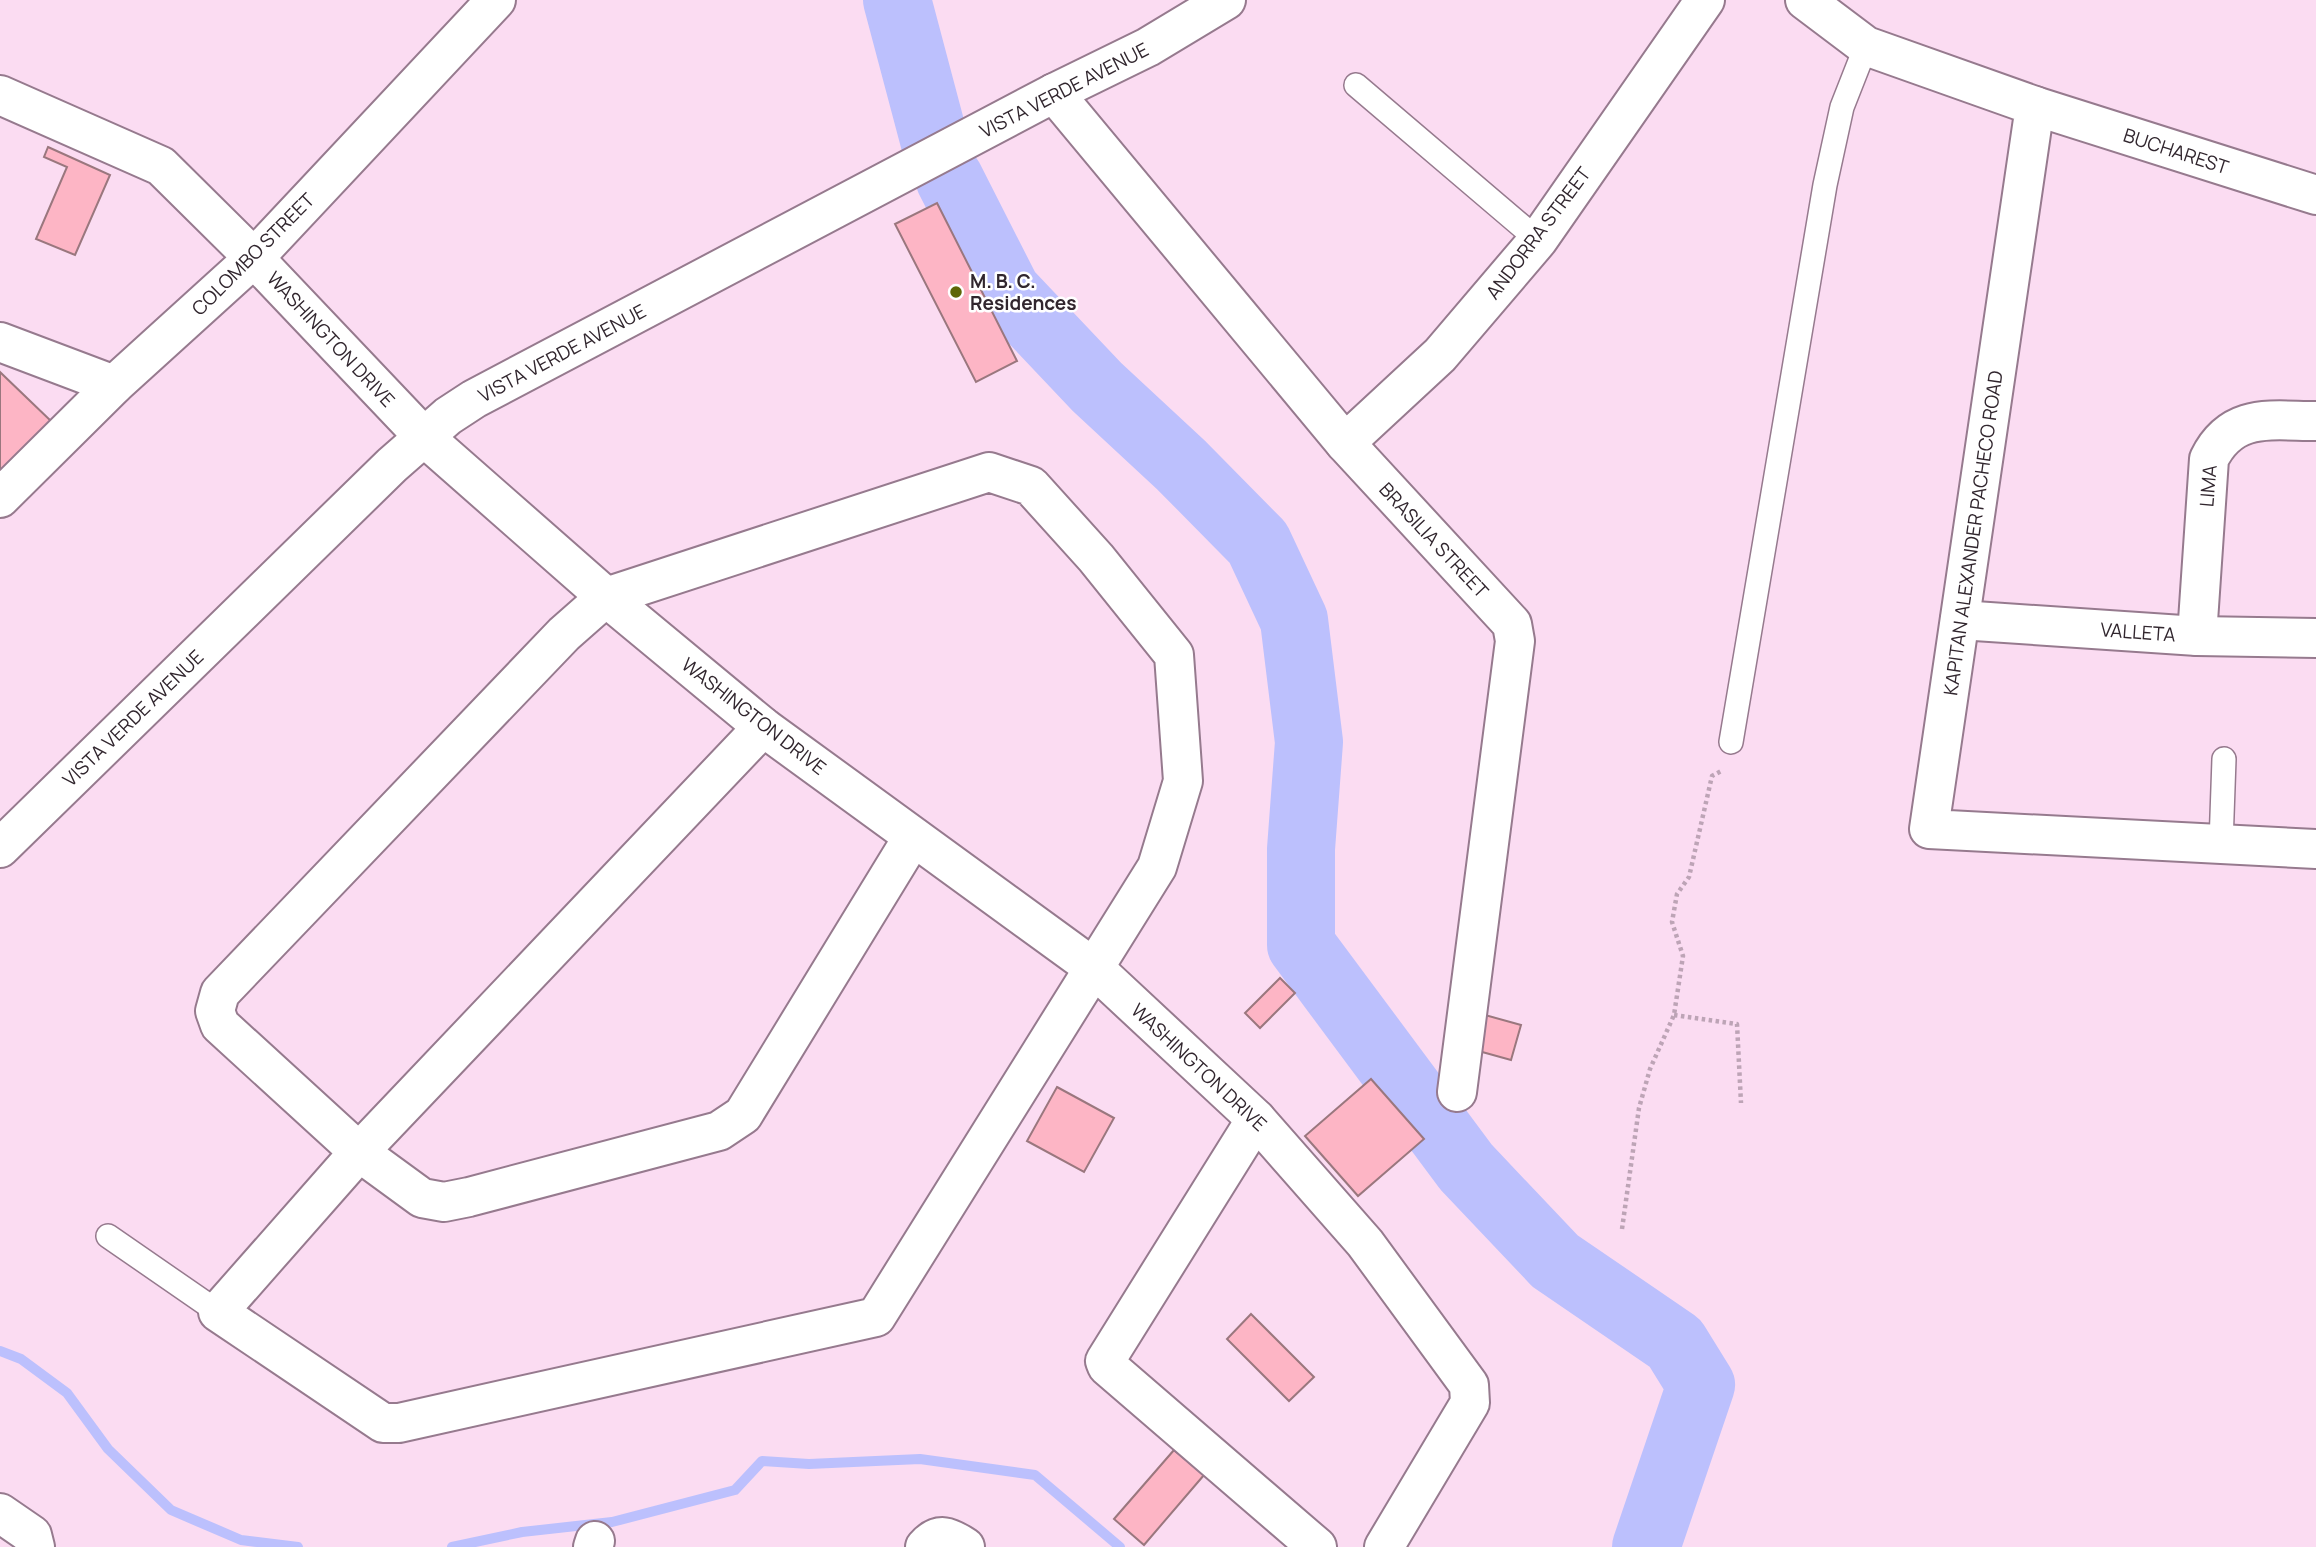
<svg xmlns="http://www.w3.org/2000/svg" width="2316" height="1547" font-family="Manrope,sans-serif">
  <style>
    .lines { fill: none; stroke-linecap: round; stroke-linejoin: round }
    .stream { stroke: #bcc0fd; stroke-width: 10 }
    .river { stroke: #bcc0fd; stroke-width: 68 }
    .building { fill: #fdb5c5; stroke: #9a777e; stroke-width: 2 }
    .service-casing { stroke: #967a8e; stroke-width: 26 }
    .minor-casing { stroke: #967a8e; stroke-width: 42 }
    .tertiary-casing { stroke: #967a8e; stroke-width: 42 }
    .path { stroke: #bda4b6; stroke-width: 4.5; stroke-dasharray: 3.5 3.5; stroke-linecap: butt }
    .service { stroke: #fff; stroke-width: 23 }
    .minor { stroke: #fff; stroke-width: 38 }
    .tertiary { stroke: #fff; stroke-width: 38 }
    .poi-dot { fill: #5e6607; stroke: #fff; stroke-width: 2.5 }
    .labels { text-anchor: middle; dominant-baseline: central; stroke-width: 5; stroke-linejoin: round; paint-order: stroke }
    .street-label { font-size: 19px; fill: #31262e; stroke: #fff }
    .poi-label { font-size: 19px; font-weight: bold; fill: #31262e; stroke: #fff; text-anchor: start }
  </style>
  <rect width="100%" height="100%" fill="#fbdcf2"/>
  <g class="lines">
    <g class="stream">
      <polyline points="0,1351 21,1359 67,1393 108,1449 171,1510 241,1540 298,1547"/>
      <polyline points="452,1547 522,1532 612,1522 735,1490 762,1461 809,1464 920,1459 1035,1475 1120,1547"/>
    </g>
    <g class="river">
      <polyline points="897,0 936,147"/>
      <polyline points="949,178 1007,292 1097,387 1181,465 1258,543 1294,620 1309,742 1301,849 1301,945 1466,1167 1555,1261 1675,1343 1701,1385 1646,1547"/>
    </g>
  </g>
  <g class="building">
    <polygon points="48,147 110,175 75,255 36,239 67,167 44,157"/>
    <polygon points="937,203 1017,361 976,382 895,224"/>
    <polygon points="0,372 52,422 0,471"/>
    <polygon points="1280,978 1295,993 1260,1028 1245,1013"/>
    <polygon points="1485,1015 1521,1025 1511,1060 1475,1050"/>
    <polygon points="1371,1079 1424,1139 1358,1196 1305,1136"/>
    <polygon points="1057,1087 1114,1118 1084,1172 1027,1141"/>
    <polygon points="1251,1314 1314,1377 1289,1401 1227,1339"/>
    <polygon points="1174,1450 1204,1475 1144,1545 1114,1519"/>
  </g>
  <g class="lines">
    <g class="service-casing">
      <g id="service">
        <polyline points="1356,85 1538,240"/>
        <polyline points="1731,742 1825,185 1842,107 1866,46"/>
        <polyline points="2221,844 2224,759"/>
        <polyline points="108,1236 218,1312"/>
      </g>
    </g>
    <g class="minor-casing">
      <g id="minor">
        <polyline points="1054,93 1345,443 1512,624 1515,641 1457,1092"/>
        <polyline points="0,95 161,166 254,258 424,437 606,597 763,727 1094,968 1256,1119 1365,1243 1469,1385 1470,1403 1384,1547"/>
        <polyline points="2035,106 2316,195"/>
        <polyline points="0,342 114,385"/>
        <polyline points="1345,443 1440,355 1538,240 1705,0"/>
        <polyline points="0,498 114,385 254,258 496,0"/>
        <polyline points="1960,620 2197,636 2316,638"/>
        <path d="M2197,636L2209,459C2232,412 2271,421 2316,421"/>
        <polyline points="763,727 359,1152 218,1312 383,1423 399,1423 876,1317 1157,867 1183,781 1174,655 1096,558 1031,486 989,472 606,597 564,634 220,993 215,1011 220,1025 359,1152 422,1198 444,1202 469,1197 719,1131 743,1115 913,837"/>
        <polyline points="1256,1119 1105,1361 1107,1366 1317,1547"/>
        <polyline points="0,1513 32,1535 35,1547"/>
        <polyline points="593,1547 595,1541"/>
        <path d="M925,1547C939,1531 950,1537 965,1547"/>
      </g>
    </g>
    <g class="tertiary-casing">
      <g id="tertiary">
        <polyline points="1805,0 1866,46 2035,106 1929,829 2316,849"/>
        <polyline points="0,848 392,465 448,416 474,399 1054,93 1148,47 1226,0"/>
      </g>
    </g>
    <g class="path">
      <polyline points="1674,1015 1737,1024 1741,1103"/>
      <polyline points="1622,1229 1639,1108 1650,1069 1674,1015 1683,956 1672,922 1677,894 1689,877 1712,776 1723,770"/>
    </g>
    <use href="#service" class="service"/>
    <use href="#minor" class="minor"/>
    <use href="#tertiary" class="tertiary"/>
  </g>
  <circle class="poi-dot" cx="956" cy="292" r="7"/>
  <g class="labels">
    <g class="street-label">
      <text transform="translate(1064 90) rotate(-27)">VISTA VERDE AVENUE</text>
      <text transform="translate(2176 151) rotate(18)">BUCHAREST</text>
      <text transform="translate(1538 233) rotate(-53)">ANDORRA STREET</text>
      <text transform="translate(253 254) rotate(-45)">COLOMBO STREET</text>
      <text transform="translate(331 339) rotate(47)">WASHINGTON DRIVE</text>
      <text transform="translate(562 353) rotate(-28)">VISTA VERDE AVENUE</text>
      <text transform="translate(2208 486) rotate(-85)">LIMA</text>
      <text transform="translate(1973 533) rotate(-82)">KAPITAN ALEXANDER PACHECO ROAD</text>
      <text transform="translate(1434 540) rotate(47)">BRASILIA STREET</text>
      <text transform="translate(2138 632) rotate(4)">VALLETA</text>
      <text transform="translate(754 716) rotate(38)">WASHINGTON DRIVE</text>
      <text transform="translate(133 718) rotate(-44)">VISTA VERDE AVENUE</text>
      <text transform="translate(1199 1067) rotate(43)">WASHINGTON DRIVE</text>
    </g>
    <g class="poi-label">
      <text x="970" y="281">M. B. C.<tspan x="970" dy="22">Residences</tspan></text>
    </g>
  </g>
</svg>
